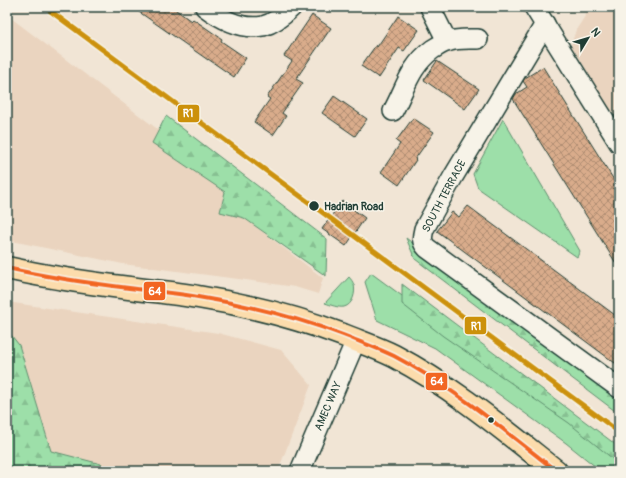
<svg xmlns="http://www.w3.org/2000/svg" width="626" height="478" font-family="Pangolin,sans-serif">
  <style>
    .built { fill: #ead4bf }
    .green { fill: #9ddfa9; stroke: #5e8e6e }
    .forest { fill: url(#forest-firs); stroke: #5e8e6e }
    .building { fill: url(#building-cross-hatch); stroke: #1f3d34 }
    .lines { fill: none; stroke-linecap: round; stroke-linejoin: round }
    .minor-casing { stroke: #1f3d34; stroke-width: 22 }
    .major-casing { stroke: #1f3d34; stroke-width: 25 }
    .minor { stroke: #f7f3e8; stroke-width: 19 }
    .major { stroke: #fcdcac; stroke-width: 22 }
    .bus-1-casing { stroke: #f7f3e8; stroke-width: 7 }
    .bus-1 { stroke: #f26522; stroke-width: 4 }
    .rail-1-casing { stroke: #f7f3e8; stroke-width: 8 }
    .rail-1 { stroke: #cc910a; stroke-width: 5 }
    .stop-dot { fill: #1f3d34; stroke: #f7f3e8; stroke-width: 1.5 }
    .labels { text-anchor: middle; dominant-baseline: central; stroke-width: 3; stroke-linejoin: round; paint-order: stroke }
    .street-label { font-size: 11px; fill: #1f3d34; stroke: #f7f3e8 }
    .stop-label { font-size: 11px; font-weight: bold; fill: #1f3d34; stroke: #f7f3e8; text-anchor: start }
    .line-badge { stroke: #f7f3e8; stroke-width: 1.5 }
    .badge-label { font-size: 11px; text-anchor: middle; font-weight: bold; fill: #fff }
  </style>
  <defs>
    <pattern id="forest-firs" width="22" height="20" patternUnits="userSpaceOnUse"><rect width="22" height="20" fill="#9ddfa9"/><path d="M5 1l3.5 6h-7zM16 11l3.5 6h-7z" fill="#87c092"/></pattern>
    <pattern id="building-cross-hatch" width="8" height="8" patternUnits="userSpaceOnUse"><rect width="8" height="8" fill="#d9ac8b"/><path d="M0 0l8 8M0 8l8-8" fill="none" stroke="#af8d72"/></pattern>
  </defs>
  <rect width="100%" height="100%" fill="#f1e5d5"/>
  <filter id="ink" filterUnits="userSpaceOnUse"><feTurbulence type="fractalNoise" baseFrequency=".025" numOctaves="2"/><feDisplacementMap in="SourceGraphic" scale="8" xChannelSelector="R" yChannelSelector="G"/><feConvolveMatrix kernelMatrix="1 2 1 2 8 2 1 2 1" color-interpolation-filters="sRGB"/></filter>
  <g filter="url(#ink)">
    <g class="built">
      <polygon points="591,7 612,7 619,11 619,123 571,45 576,30"/>
      <polygon points="7,15 222,178 233,209 323,278 318,294 295,287 246,280 123,264 7,240"/>
      <polygon points="7,302 218,333 281,350 311,385 278,471 7,471"/>
    </g>
    <g class="green">
      <polygon points="503,119 580,251 577,257 478,188 473,174"/>
      <polygon points="371,273 619,456 619,471 601,471 566,443 435,348 377,320 365,282"/>
      <path d="M349,277C351,279 353,282 354,285C356,292 353,305 344,307C338,308 331,305 325,303Z"/>
    </g>
    <g class="forest">
      <polygon points="166,116 327,239 326,276 244,218 220,212 225,192 152,143"/>
      <polygon points="406,238 533,338 619,400 619,414 415,259"/>
      <polygon points="402,284 619,447 619,464 569,423 443,336 402,304"/>
      <polygon points="7,330 19,345 51,451 101,464 104,471 7,471"/>
    </g>
    <g class="building">
      <polygon points="132,7 172,7 191,21 193,19 222,39 221,41 246,58 234,77 208,59 208,60"/>
      <polygon points="312,15 331,28 296,79 303,83 282,113 286,116 273,135 254,122 270,99 267,97 292,61 284,56"/>
      <polygon points="398,16 419,30 404,51 399,48 379,78 361,66 376,45 377,47"/>
      <polygon points="437,61 479,89 465,109 424,80"/>
      <polygon points="543,67 619,188 619,268 513,99 516,94 527,87 523,81 525,78"/>
      <polygon points="334,96 367,119 355,136 322,113"/>
      <polygon points="413,118 434,132 415,159 416,160 399,185 381,172 400,144 396,141"/>
      <polygon points="342,201 365,218 346,246 322,229"/>
      <polygon points="468,206 619,318 619,366 437,231 452,212 459,217"/>
    </g>
    <g class="lines">
      <g class="minor-casing">
        <g id="minor">
          <path d="M205,7C221,19 242,30 263,26C275,23 284,15 292,7"/>
          <polyline points="430,7 447,41"/>
          <polyline points="534,7 619,143"/>
          <path d="M545,24L453,177L424,229C422,237 421,242 427,248L619,388"/>
          <path d="M393,111C406,87 410,66 433,49C437,47 442,43 447,42C456,38 468,39 478,39"/>
          <polyline points="300,471 356,340"/>
        </g>
      </g>
      <g class="major-casing">
        <path id="major" d="M7,268C47,277 88,283 129,288C152,291 175,293 198,297C248,305 296,317 343,335C360,342 378,348 394,356C453,387 504,430 556,471"/>
      </g>
      <use href="#minor" class="minor"/>
      <use href="#major" class="major"/>
      <g class="bus-1-casing">
        <path id="bus-1" d="M7,268C47,277 88,283 129,288C152,291 175,293 198,297C248,305 296,317 343,335C360,342 378,348 394,356C453,387 504,430 556,471"/>
      </g>
      <use href="#bus-1" class="bus-1"/>
      <g class="rail-1-casing">
        <polyline id="rail-1" points="45,7 619,432"/>
      </g>
      <use href="#rail-1" class="rail-1"/>
    </g>
  </g>
  <g class="stop-dot">
    <circle cx="314" cy="206" r="5.5"/>
    <circle cx="491" cy="420" r="3.5"/>
  </g>
  <g class="labels">
    <g class="street-label">
      <text transform="translate(444 196) rotate(-62)">SOUTH TERRACE</text>
      <text transform="translate(328 406) rotate(-67)">AMEC WAY</text>
    </g>
    <g class="stop-label">
      <text x="324" y="206">Hadrian Road</text>
    </g>
  </g>
  <g class="line-badge">
    <rect x="177" y="104" width="23" height="19" rx="4" fill="#cc910a"/>
    <rect x="143" y="281" width="23" height="20" rx="4" fill="#f26522"/>
    <rect x="464" y="316" width="23" height="19" rx="4" fill="#cc910a"/>
    <rect x="425" y="372" width="23" height="19" rx="4" fill="#f26522"/>
  </g>
  <g class="badge-label">
    <text x="188" y="117">R1</text>
    <text x="155" y="295">64</text>
    <text x="476" y="330">R1</text>
    <text x="437" y="385">64</text>
  </g>
  <rect width="626" height="478" fill="none" stroke="#f7f3e8" stroke-width="24"/>
  <rect x="12" y="12" width="602" height="454" fill="none" stroke="#1f3d34" stroke-width="1.5" filter="url(#ink)"/>
  <g transform="translate(588 38) rotate(52)" stroke="#f7f3e8" stroke-width="3" paint-order="stroke">
  <path d="M0-3L7 15L0 10L-7 15Z" fill="#1f3d34"/>
  <text y="-6" font-size="11" font-weight="bold" text-anchor="middle" fill="#1f3d34">N</text>
  </g>
</svg>
